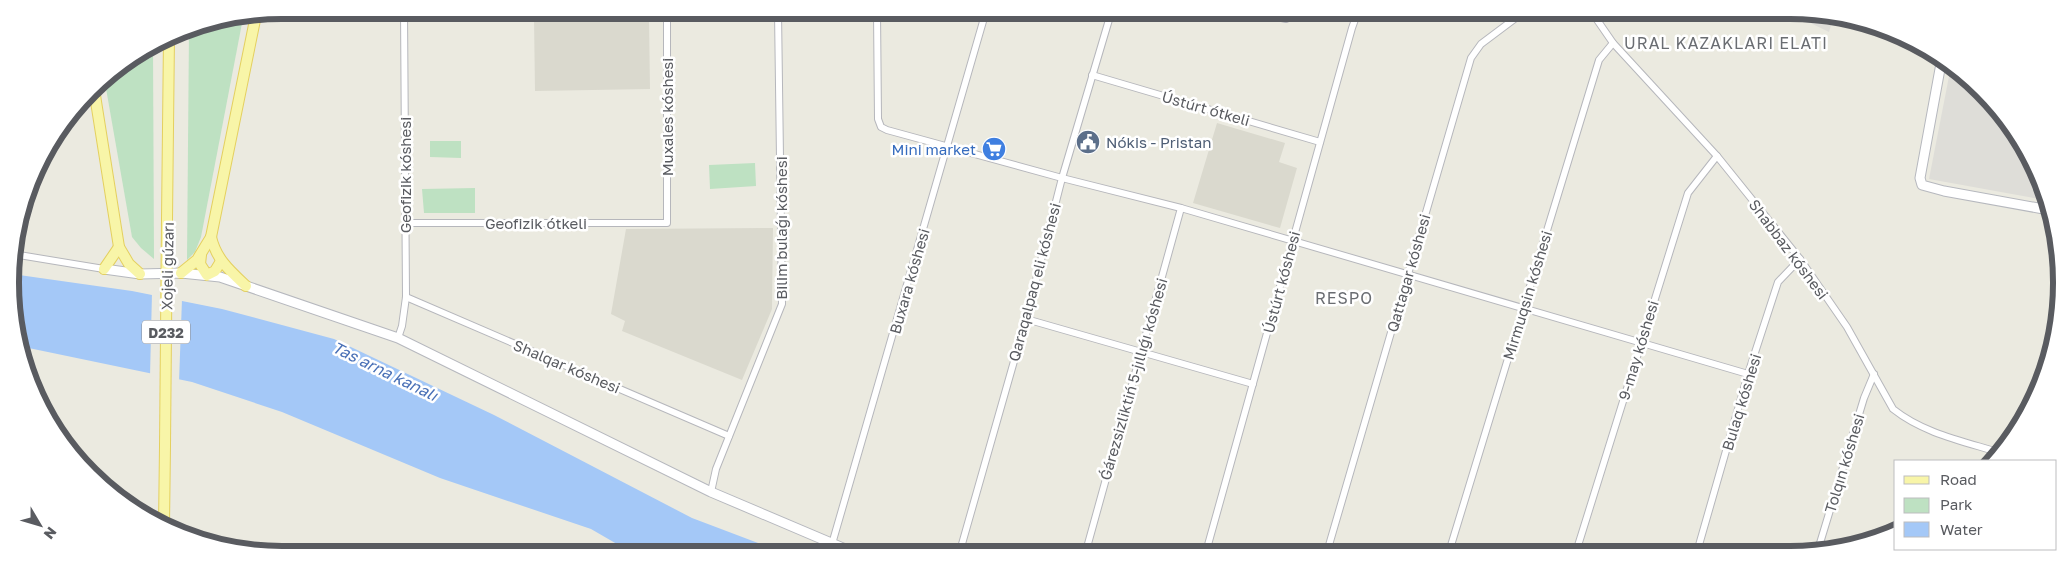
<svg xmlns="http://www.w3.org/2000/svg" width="2072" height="565" font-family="'Golos Text',sans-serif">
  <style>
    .industrial { fill: #deddd8 }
    .education { fill: #dad9ce }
    .green { fill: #bee1c2 }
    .water { fill: #a4c8f7 }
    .pier { fill: #ebeae0 }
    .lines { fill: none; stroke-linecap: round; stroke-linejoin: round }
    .street-casing { stroke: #b6b7bc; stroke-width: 8 }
    .secondary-casing { stroke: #b6b8be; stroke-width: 11 }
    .primary-casing { stroke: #e4d05f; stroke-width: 12 }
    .street { stroke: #fff; stroke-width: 6 }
    .secondary { stroke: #fff; stroke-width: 9 }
    .primary { stroke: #f8f5a8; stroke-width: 10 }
    .primary-bridge-casing { stroke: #e4d05f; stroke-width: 12; stroke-linecap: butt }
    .primary-bridge { stroke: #f8f5a8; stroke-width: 10 }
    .labels { text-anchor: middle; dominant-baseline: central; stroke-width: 5; stroke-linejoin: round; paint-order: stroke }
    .shield { fill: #fff; stroke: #8b8c90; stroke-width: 1 }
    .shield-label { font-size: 14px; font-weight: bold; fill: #595b60 }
    .street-label { font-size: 15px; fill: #595b60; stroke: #fff }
    .service-label { font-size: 15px; fill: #4e5e75; stroke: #fff; text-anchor: start }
    .shop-label { font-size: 15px; fill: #366cbe; stroke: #fff; text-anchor: end }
    .neighbourhood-label { font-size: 16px; letter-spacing: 1px; fill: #6a6d72; stroke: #fff }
    .water-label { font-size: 16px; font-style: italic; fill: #4a71b7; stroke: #fff }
    .rim { fill: none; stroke: #595b60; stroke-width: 6 }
  </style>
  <rect width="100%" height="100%" fill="#ebeae0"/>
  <g class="industrial">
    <polygon points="1794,15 1834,15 1829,32"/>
    <polygon points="1951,66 2016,131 2045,200 1929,179"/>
  </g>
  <g class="education">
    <polygon points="649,18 650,89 535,91 534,19"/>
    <polygon points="1217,123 1285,143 1279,162 1297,168 1280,228 1193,203"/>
    <polygon points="773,228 772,309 742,380 622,331 625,321 611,314 626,229"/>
  </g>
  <g class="green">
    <polygon points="243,18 201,237 195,252 187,260 189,29"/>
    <polygon points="153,46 154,259 141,248 132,237 104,77"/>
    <polygon points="430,141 461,141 461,158 430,157"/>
    <polygon points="755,163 756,186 710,189 709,165"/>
    <polygon points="475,188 475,213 424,213 422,189"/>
  </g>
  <polygon class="water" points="12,274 132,291 222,309 334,339 494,415 692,518 779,551 629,551 591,529 440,478 282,412 192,382 19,346"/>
  <polygon class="pier" points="152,293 182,299 179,382 150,376"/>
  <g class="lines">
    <g class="street-casing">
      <g id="street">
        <polyline points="877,12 878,119 881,127 887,130 1062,178 1181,208 1748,374"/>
        <polyline points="1259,13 1286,19"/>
        <path d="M1593,14L1613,43L1717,156L1800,259L1847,327L1893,409C1923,433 1962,441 1998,452"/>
        <polyline points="404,15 667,15"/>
        <polyline points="1092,75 1320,142"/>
        <polyline points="406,223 667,223 667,11"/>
        <polyline points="13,254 104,269"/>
        <polyline points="406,297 729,436"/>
        <polyline points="1026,319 1253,384"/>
        <polyline points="398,338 402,326 406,297 404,10"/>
        <polyline points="711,492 716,469 782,304 778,12"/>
        <polyline points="832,544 984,18"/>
        <polyline points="960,551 1026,319 1062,178 1111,13"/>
        <polyline points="1086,551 1181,208"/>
        <polyline points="1206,552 1352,28 1357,14"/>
        <polyline points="1327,552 1471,58 1481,44 1521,14"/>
        <polyline points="1449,552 1599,60 1613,43"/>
        <polyline points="1576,552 1688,193 1717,156"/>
        <polyline points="1697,552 1748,374 1778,282 1800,259"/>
        <polyline points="1817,553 1864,398 1874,374"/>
      </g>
    </g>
    <g class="secondary-casing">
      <g id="secondary">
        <polyline points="1942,58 1920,178 1922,185 1944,191 2049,210"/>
        <polyline points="104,269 140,274 181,273 220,277 398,338 711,492 850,551"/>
      </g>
    </g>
    <g class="primary-casing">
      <g id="primary">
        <polyline points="94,89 119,247 129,264 140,274"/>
        <polyline points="167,219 169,37"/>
        <path d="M211,237C216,259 230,271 246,286"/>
        <polyline points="201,255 200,264 207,275 215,271 221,261"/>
        <polyline points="104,269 119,247"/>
        <polyline points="181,273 197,260 211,237 256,15"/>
        <polyline points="164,525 165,446"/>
      </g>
    </g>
    <use href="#street" class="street"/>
    <use href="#secondary" class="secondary"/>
    <use href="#primary" class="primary"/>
    <g class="primary-bridge-casing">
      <polyline id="primary-bridge" points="165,446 167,219"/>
    </g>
    <use href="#primary-bridge" class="primary-bridge"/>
  </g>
  <defs>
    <g id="civic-disc" transform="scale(1.25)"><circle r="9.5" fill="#5c6f8a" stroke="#fff"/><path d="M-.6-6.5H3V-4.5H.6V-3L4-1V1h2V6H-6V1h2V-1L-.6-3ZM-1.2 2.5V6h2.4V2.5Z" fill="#fff"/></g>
    <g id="supermarket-disc" transform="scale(1.25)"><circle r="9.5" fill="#3f7fe0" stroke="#fff"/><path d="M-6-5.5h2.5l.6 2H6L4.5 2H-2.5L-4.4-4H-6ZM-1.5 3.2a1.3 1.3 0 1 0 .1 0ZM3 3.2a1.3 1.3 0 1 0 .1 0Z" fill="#fff"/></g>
  </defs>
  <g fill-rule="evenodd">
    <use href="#civic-disc" x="1088" y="142"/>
    <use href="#supermarket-disc" x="994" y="149"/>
  </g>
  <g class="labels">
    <rect class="shield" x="142" y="320.5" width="48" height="23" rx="4"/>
    <g class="shield-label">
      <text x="166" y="332">D232</text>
    </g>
    <g class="street-label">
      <text transform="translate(1206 108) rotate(16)">Ústúrt ótkeli</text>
      <text transform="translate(667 117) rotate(-90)">Muxales kóshesi</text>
      <text transform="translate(405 175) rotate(-90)">Geofizik kóshesi</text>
      <text x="536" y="223">Geofizik ótkeli</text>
      <text transform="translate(781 228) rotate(-90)">Bilim bulaǵı kóshesi</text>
      <text transform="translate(1789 249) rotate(53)">Shabbaz kóshesi</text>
      <text transform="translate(167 266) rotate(-89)">Xojeli gúzarı</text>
      <text transform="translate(1408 273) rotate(-74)">Qattagar kóshesi</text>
      <text transform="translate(909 281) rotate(-74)">Buxara kóshesi</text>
      <text transform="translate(1034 282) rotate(-75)">Qaraqalpaq eli kóshesi</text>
      <text transform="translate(1281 282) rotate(-75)">Ústúrt kóshesi</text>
      <text transform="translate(1527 295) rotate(-73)">Mirmuqsin kóshesi</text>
      <text transform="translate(1638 350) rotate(-73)">9-may kóshesi</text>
      <text transform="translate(567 366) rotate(23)">Shalqar kóshesi</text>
      <text transform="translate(1133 379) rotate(-74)">Ǵárezsizliktiń 5-jıllıǵı kóshesi</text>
      <text transform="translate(1741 402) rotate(-73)">Bulaq kóshesi</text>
      <text transform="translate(1844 463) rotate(-73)">Tolqın kóshesi</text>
    </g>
    <g class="service-label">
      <text x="1106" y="142">Nókis - Pristan</text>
    </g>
    <g class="shop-label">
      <text x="976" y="149">Mini market</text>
    </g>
    <g class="neighbourhood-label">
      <text x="1726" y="43">URAL KAZAKLARI ELATI</text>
      <text x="1344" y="298">RESPO</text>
    </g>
    <g class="water-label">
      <text transform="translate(385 371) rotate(26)">Tas arna kanalı</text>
    </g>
  </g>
  <path d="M0 0H2072V565H0ZM282 19H1790A263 263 0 0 1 2053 282V283A263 263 0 0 1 1790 546H282A263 263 0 0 1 19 283V282A263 263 0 0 1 282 19Z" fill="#fff" fill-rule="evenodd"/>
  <path class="rim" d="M282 19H1790A263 263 0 0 1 2053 282V283A263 263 0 0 1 1790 546H282A263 263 0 0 1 19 283V282A263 263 0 0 1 282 19Z"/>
  <rect x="1894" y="460" width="162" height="90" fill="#ffffff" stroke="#bdbdbf"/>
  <rect x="1904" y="476" width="25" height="8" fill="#f8f5a8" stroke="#bdbdbf"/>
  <text x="1940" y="485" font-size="15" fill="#595b60">Road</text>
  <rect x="1904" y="498" width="25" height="15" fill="#bee1c2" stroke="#bdbdbf"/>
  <text x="1940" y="510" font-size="15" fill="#595b60">Park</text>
  <rect x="1904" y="522" width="25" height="15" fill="#a4c8f7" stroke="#bdbdbf"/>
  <text x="1940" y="535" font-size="15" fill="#595b60">Water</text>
  <g transform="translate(40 525) rotate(128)" stroke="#ffffff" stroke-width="4" paint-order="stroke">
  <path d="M0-4L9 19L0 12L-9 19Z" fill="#595b60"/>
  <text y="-8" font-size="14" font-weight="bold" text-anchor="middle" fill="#595b60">N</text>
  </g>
</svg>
